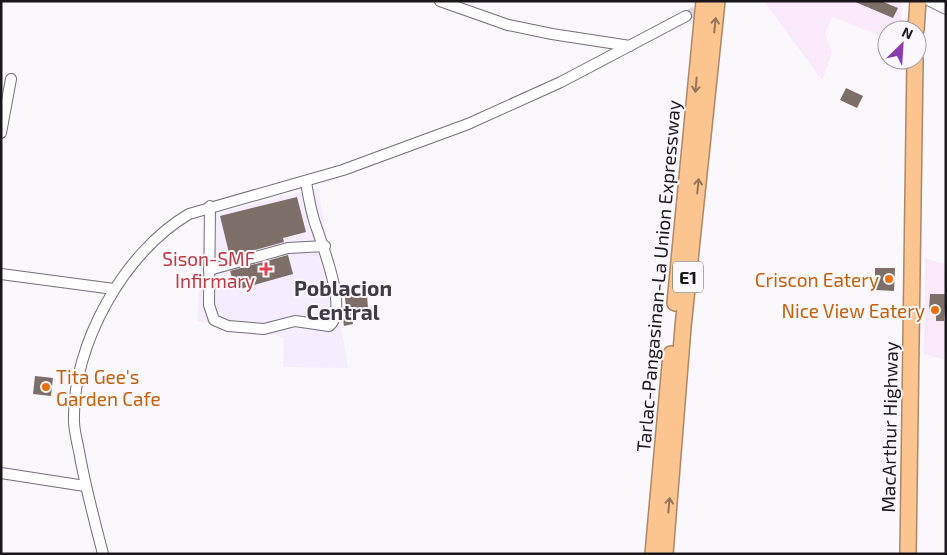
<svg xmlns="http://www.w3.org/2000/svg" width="947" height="555" font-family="'Exo 2',sans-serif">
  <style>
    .commercial { fill: #f9e9fb }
    .built { fill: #f5ecfd }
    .building { fill: #7d6e68 }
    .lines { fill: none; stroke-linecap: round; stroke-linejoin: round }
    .minor-tunnel { stroke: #d8d5db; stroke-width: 10; stroke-dasharray: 10 5; stroke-linecap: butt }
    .minor-casing { stroke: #746e7a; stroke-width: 12 }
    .highway-casing { stroke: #ad8766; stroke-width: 18 }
    .minor { stroke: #fff; stroke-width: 10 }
    .highway { stroke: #fcc48e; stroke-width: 15 }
    .oneway { stroke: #96765b }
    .health-dot { fill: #e0444e; stroke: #faf7fd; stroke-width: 2 }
    .food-dot { fill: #e8710a; stroke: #faf7fd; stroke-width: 2 }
    .labels { text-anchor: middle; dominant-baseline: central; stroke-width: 4; stroke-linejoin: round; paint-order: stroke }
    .shield { fill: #faf7fd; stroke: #5c5a60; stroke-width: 1 }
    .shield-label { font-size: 18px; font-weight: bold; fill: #19171c }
    .health-label { font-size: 19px; fill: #be3a42; stroke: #faf7fd; text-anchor: end }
    .street-label { font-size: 19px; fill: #19171c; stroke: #faf7fd }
    .food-label { font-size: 19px; fill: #c56008; stroke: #faf7fd; text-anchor: end }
    .quarter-label { font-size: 21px; font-weight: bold; fill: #403a45; stroke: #faf7fd }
  </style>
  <rect width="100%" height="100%" fill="#faf7fd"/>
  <g class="commercial">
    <polygon points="764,1 902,1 901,30 887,30 887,38 832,17 825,34 832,53 822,80"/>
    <polygon points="925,258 946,265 946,360 924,354"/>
  </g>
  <polygon class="built" points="318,188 348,368 283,367 284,337 197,321 204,216"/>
  <g class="building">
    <polygon points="853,1 881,1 898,8 893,18"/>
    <polygon points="846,88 863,96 857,108 840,100"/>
    <polygon points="297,197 306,232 283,238 284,242 230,257 220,216"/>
    <polygon points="288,255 293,274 236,290 230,271"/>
    <polygon points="875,268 895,268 894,291 875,290"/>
    <polygon points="367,294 368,309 346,310 345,295"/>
    <polygon points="930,294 946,294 944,321 936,321 936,312 929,312"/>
    <polygon points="351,311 353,324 344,326 342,313"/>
    <polygon points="35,376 53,378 51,396 33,394"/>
  </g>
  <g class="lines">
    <polyline class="minor-tunnel" points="686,16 708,5"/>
    <g class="minor-casing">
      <g id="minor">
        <polyline points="440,1 508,25 552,34 630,46"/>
        <polyline points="930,1 946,9"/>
        <polyline points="1,133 11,79"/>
        <path d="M210,206L209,305L214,320L228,326L264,329L295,321L329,326C350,311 320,240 314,220C310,207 308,194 306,182"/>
        <polyline points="209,270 288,248 325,246"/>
        <polyline points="1,274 114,289"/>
        <polyline points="1,473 85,486"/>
        <path d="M103,554C94,519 85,486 79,451C77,441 74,430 74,421C72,345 124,252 189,214L343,170L468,124L561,82L686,16"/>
      </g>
    </g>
    <g class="highway-casing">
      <g id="highway">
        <polyline points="916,30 918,1"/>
        <polyline points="675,303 704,1"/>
        <polyline points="653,554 671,354"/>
        <polyline points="665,554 683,327 717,1"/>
        <polyline points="908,554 915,60"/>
      </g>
    </g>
    <use href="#minor" class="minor"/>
    <use href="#highway" class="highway"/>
  </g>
  <defs><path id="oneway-shaft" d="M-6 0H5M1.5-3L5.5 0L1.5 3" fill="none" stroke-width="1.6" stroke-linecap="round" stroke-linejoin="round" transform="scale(1.25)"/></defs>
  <g class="oneway">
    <use href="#oneway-shaft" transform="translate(715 25) rotate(-84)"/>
    <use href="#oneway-shaft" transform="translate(696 85) rotate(95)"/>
    <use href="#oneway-shaft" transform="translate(698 186) rotate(-84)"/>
    <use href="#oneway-shaft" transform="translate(669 505) rotate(-85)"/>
  </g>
  <path class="health-dot" d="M263.5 261.5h5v5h5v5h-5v5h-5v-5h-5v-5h5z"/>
  <g class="food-dot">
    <circle cx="889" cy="279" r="5"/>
    <circle cx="935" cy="310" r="5"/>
    <circle cx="46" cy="387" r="5"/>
  </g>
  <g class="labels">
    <rect class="shield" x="673" y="261.5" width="30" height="31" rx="4"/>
    <g class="shield-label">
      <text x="688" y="277">E1</text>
    </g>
    <g class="health-label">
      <text x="255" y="258">Sison-SMF<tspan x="255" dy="22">Infirmary</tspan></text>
    </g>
    <g class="street-label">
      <text transform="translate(658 276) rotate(-85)">Tarlac-Pangasinan-La Union Expressway</text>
      <text transform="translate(889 427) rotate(-89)">MacArthur Highway</text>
    </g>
    <g class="food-label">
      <text x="879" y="279">Criscon Eatery</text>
      <text x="925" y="310">Nice View Eatery</text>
      <text x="56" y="376" text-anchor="start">Tita Gee's<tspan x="56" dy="22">Garden Cafe</tspan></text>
    </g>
    <g class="quarter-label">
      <text x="343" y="287">Poblacion<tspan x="343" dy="24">Central</tspan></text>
    </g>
  </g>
  <rect width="947" height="555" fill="none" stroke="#19171c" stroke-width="5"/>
  <g transform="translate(902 45) rotate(25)"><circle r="24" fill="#faf7fd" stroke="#a09da3"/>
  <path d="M0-4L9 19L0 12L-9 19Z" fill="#8a3bac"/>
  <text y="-8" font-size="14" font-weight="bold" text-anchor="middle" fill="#19171c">N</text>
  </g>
</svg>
